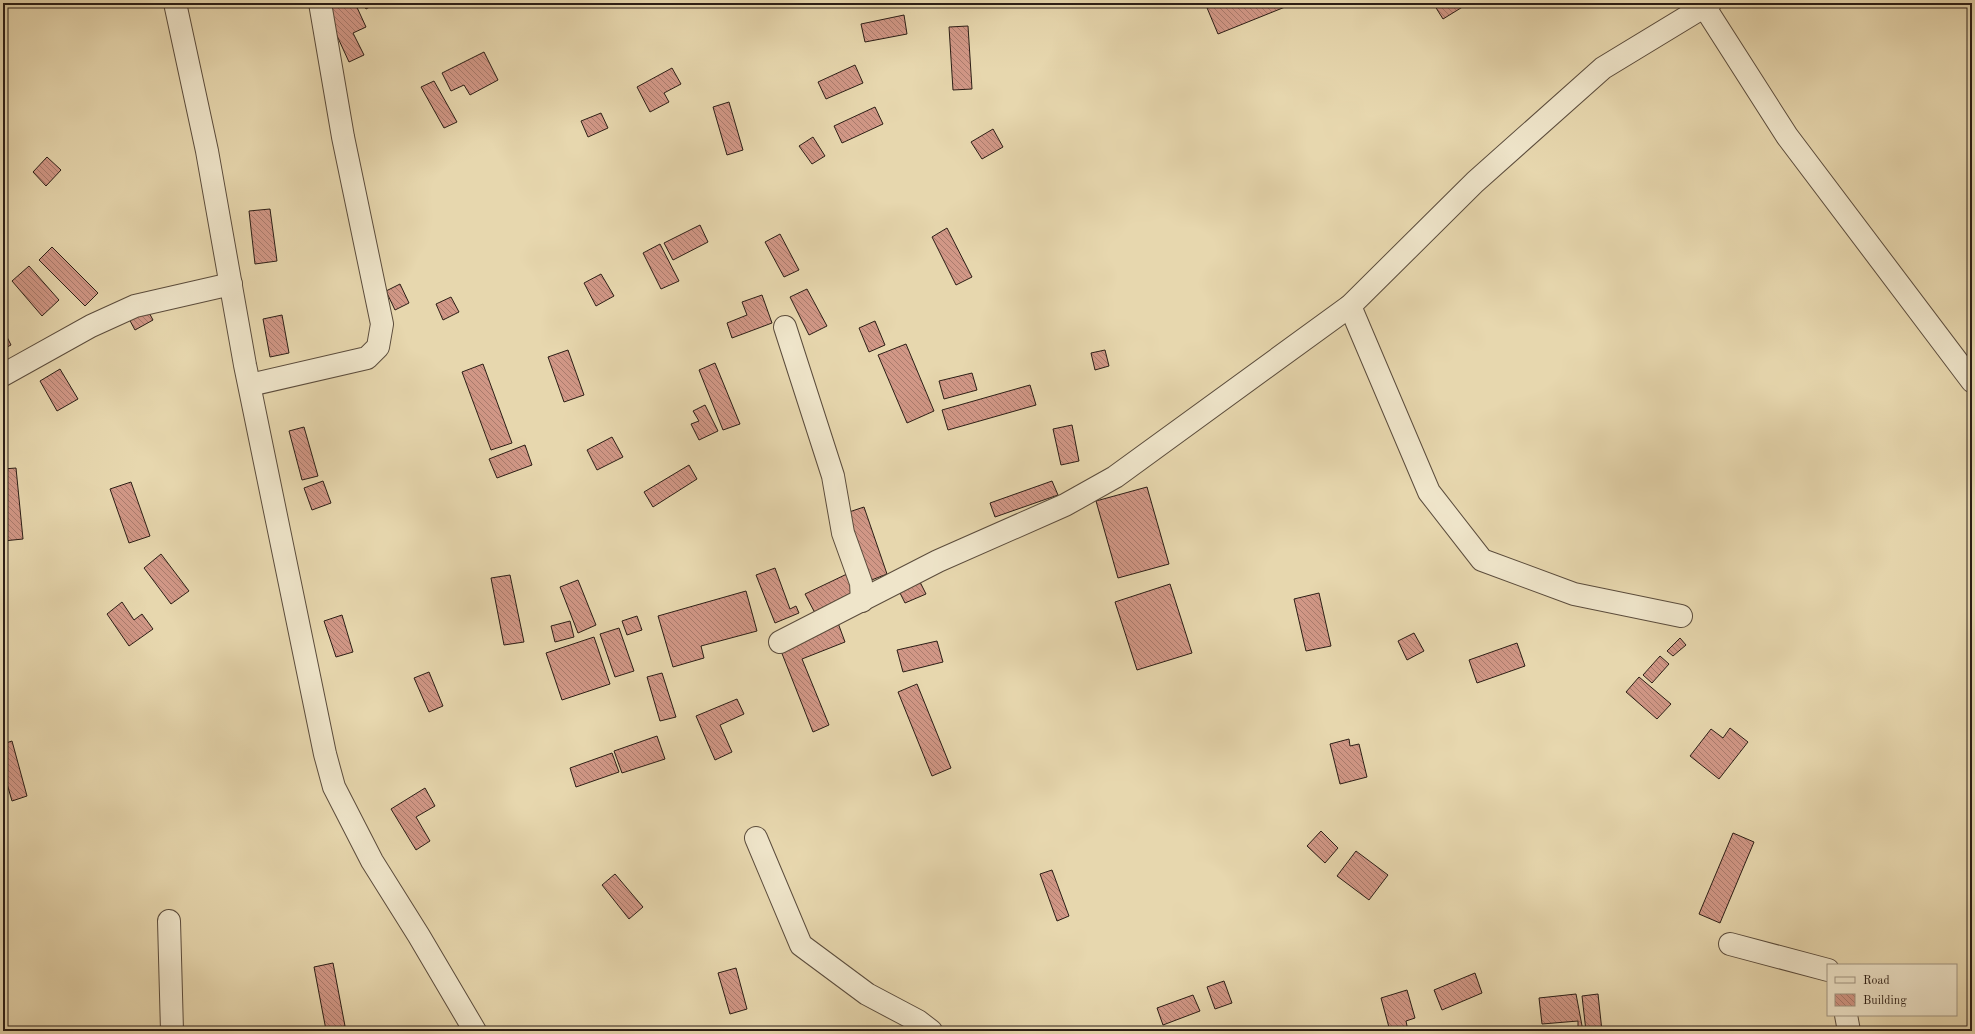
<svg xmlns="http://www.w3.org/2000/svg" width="1975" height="1034" font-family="'Old Standard TT',serif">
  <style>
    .building { fill: url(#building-back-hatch); stroke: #2c1e16 }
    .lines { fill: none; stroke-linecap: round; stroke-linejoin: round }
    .street-casing { stroke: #5b4c3c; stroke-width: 24 }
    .street { stroke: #efe5ca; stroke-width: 22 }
  </style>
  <defs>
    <pattern id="building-back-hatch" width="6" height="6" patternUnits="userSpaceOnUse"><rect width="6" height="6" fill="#d19786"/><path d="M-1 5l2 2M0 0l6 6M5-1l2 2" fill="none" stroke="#aa7b6d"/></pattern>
  </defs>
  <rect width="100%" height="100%" fill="#e7d7ae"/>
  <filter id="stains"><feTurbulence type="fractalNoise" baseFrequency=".005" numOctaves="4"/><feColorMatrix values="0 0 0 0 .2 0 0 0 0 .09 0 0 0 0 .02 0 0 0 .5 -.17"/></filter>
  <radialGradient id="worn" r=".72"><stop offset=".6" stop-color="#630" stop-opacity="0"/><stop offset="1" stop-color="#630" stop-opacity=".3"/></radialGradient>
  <g class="building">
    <polygon points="322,3 355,3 366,27 353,33 364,55 349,62"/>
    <polygon points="362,3 377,3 366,9"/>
    <polygon points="1205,3 1295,3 1218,34"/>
    <polygon points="1433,3 1469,3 1443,19"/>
    <polygon points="904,15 907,34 865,42 861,24"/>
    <polygon points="968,26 972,89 953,90 949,27"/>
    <polygon points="484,52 498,80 470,95 464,85 451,91 442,73"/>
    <polygon points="855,65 863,83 826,99 818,82"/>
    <polygon points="672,68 681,84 664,93 669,102 650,112 637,87"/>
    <polygon points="434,81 457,122 444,128 421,87"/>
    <polygon points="729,102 743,150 727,155 713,107"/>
    <polygon points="875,107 883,124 842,143 834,126"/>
    <polygon points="601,113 608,128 588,137 581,121"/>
    <polygon points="993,129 1003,147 982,159 971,142"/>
    <polygon points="813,137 825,156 812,164 799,146"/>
    <polygon points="47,157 61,170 46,186 33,172"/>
    <polygon points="270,209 277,261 255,264 249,211"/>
    <polygon points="700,225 708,242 673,260 664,243"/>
    <polygon points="947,228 972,277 956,285 932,237"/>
    <polygon points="780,234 799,270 784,277 765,242"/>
    <polygon points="660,244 679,281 661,289 643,253"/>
    <polygon points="52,247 98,293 85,306 39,260"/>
    <polygon points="29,266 59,300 42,316 12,281"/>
    <polygon points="601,274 614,296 596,306 584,283"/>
    <polygon points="400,284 409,303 395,310 386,291"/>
    <polygon points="807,289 827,326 809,335 790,297"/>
    <polygon points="762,295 772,323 732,338 727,323 747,315 742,302"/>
    <polygon points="451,297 459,312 443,320 436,304"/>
    <polygon points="146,307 153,320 135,330 128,317"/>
    <polygon points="282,315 289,353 270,357 263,319"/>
    <polygon points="875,321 885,345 869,352 859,328"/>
    <polygon points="3,329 11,345 3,349"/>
    <polygon points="906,344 934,411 907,423 878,355"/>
    <polygon points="568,350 584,395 564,402 548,357"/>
    <polygon points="1105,350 1109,366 1095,370 1091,353"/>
    <polygon points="715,363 740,424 723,430 699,370"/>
    <polygon points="483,364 512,443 491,450 462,372"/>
    <polygon points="60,369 78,399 57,411 40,381"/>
    <polygon points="972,373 977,390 944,399 939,381"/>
    <polygon points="1030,385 1036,405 948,430 942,410"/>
    <polygon points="705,405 718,431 699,440 691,424 699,421 693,411"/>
    <polygon points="1072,425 1079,461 1061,465 1053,429"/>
    <polygon points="304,427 318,476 302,480 289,431"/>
    <polygon points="612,437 623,457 597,470 587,450"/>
    <polygon points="525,445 532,465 497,478 489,459"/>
    <polygon points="689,465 697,479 653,507 644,492"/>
    <polygon points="16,468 23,539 3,541 3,469"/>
    <polygon points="323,481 331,503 312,510 304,488"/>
    <polygon points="1052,481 1058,495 995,517 990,503"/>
    <polygon points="131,482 150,536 129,543 110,489"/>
    <polygon points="1147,487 1169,564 1118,578 1096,501"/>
    <polygon points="864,507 887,574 869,581 846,513"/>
    <polygon points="161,554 189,591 171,604 144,568"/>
    <polygon points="775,568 790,609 796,606 799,613 775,623 756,575"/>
    <polygon points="849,573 858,592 815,613 805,594"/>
    <polygon points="510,575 524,642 504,645 491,578"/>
    <polygon points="918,578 926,594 905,603 897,587"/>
    <polygon points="578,580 596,625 578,633 560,587"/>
    <polygon points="1170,584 1192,653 1137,670 1115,602"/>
    <polygon points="746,591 757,631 701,646 704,658 673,667 658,616"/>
    <polygon points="1319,593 1331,646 1306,651 1294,599"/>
    <polygon points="122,602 134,620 142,614 153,629 129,646 107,614"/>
    <polygon points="342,615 353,652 336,657 324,621"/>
    <polygon points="637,616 642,630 627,635 622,621"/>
    <polygon points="570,621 574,637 555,642 551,626"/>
    <polygon points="838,623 845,642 802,659 829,725 813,732 779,646"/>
    <polygon points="619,628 634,671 615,677 600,634"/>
    <polygon points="1414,633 1424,651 1407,660 1398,641"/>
    <polygon points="594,637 610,684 562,700 546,653"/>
    <polygon points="1680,638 1686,645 1673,656 1667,651"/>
    <polygon points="937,641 943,662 903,672 897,650"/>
    <polygon points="1517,643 1525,666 1477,683 1469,660"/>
    <polygon points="1660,656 1669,664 1652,683 1643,675"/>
    <polygon points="429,672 443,706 429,712 414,678"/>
    <polygon points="662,673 676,717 660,721 647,677"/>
    <polygon points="1639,677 1671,704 1657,719 1626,692"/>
    <polygon points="917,684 951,768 932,776 898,692"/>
    <polygon points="737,699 744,714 720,725 732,752 715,760 696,716"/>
    <polygon points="1730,728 1748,742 1719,779 1690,756 1711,729 1723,738"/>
    <polygon points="657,736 665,759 622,773 614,751"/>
    <polygon points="1349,739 1350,746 1359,744 1367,777 1340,784 1330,744"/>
    <polygon points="12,741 27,796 12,801 3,770 3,744"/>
    <polygon points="612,753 619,772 576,787 570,768"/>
    <polygon points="425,788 435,806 416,817 430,841 416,850 391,809"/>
    <polygon points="1321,831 1338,848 1325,863 1307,846"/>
    <polygon points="1733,833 1754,842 1720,923 1699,914"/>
    <polygon points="1356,851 1388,875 1369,900 1337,876"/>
    <polygon points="1052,870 1069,916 1057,921 1040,874"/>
    <polygon points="615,874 643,907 629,919 602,885"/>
    <polygon points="333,963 345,1026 326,1030 314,967"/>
    <polygon points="736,968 747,1009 730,1014 718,973"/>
    <polygon points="1475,973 1482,993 1442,1010 1434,990"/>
    <polygon points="1224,981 1232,1003 1215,1009 1207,987"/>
    <polygon points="1407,990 1415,1018 1406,1021 1408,1031 1390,1031 1381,998"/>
    <polygon points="1576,994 1583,1031 1578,1030 1578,1021 1542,1024 1539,998"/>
    <polygon points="1598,994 1602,1031 1586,1031 1582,996"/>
    <polygon points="1193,995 1200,1011 1163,1025 1157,1008"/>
    <polygon points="214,1027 214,1031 195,1031 195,1029"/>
  </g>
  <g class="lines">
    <g class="street-casing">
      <g id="street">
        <polyline points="175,3 207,151 245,365 325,754 334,787 372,861 419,936 475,1031"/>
        <polyline points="1702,3 1787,136 1972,381"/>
        <polyline points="1350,306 1429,492 1482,560 1574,594 1681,616"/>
        <polyline points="785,327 833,476 843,533 861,583 862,601"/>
        <polyline points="3,375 91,326 135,306 231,284"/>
        <polyline points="250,385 367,358 378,347 382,324 343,137 320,3"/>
        <polyline points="780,642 938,561 1065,505 1115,477 1350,306 1475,182 1603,68 1710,3"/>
        <polyline points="756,838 801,945 867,994 918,1021 931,1031"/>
        <polyline points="169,921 172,1031"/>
        <polyline points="1730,944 1828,970"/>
        <polyline points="1846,1015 1849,1031"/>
      </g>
    </g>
    <use href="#street" class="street"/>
  </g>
  <rect width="1975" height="1034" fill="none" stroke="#e7d7ae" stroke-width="16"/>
  <rect x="4" y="4" width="1967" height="1026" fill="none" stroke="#2c1e16" stroke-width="2"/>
  <rect x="8" y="8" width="1959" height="1018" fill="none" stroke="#2c1e16"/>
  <rect x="1827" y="964" width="130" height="52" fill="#efe5ca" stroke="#a19582"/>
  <rect x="1835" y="977" width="20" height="6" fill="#efe5ca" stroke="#a19582"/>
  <text x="1863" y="984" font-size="12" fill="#2c1e16">Road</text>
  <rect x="1835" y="994" width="20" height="12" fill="url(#building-back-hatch)" stroke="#a19582"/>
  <text x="1863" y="1004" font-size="12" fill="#2c1e16">Building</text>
  <rect width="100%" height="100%" filter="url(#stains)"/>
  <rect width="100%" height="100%" fill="url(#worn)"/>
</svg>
